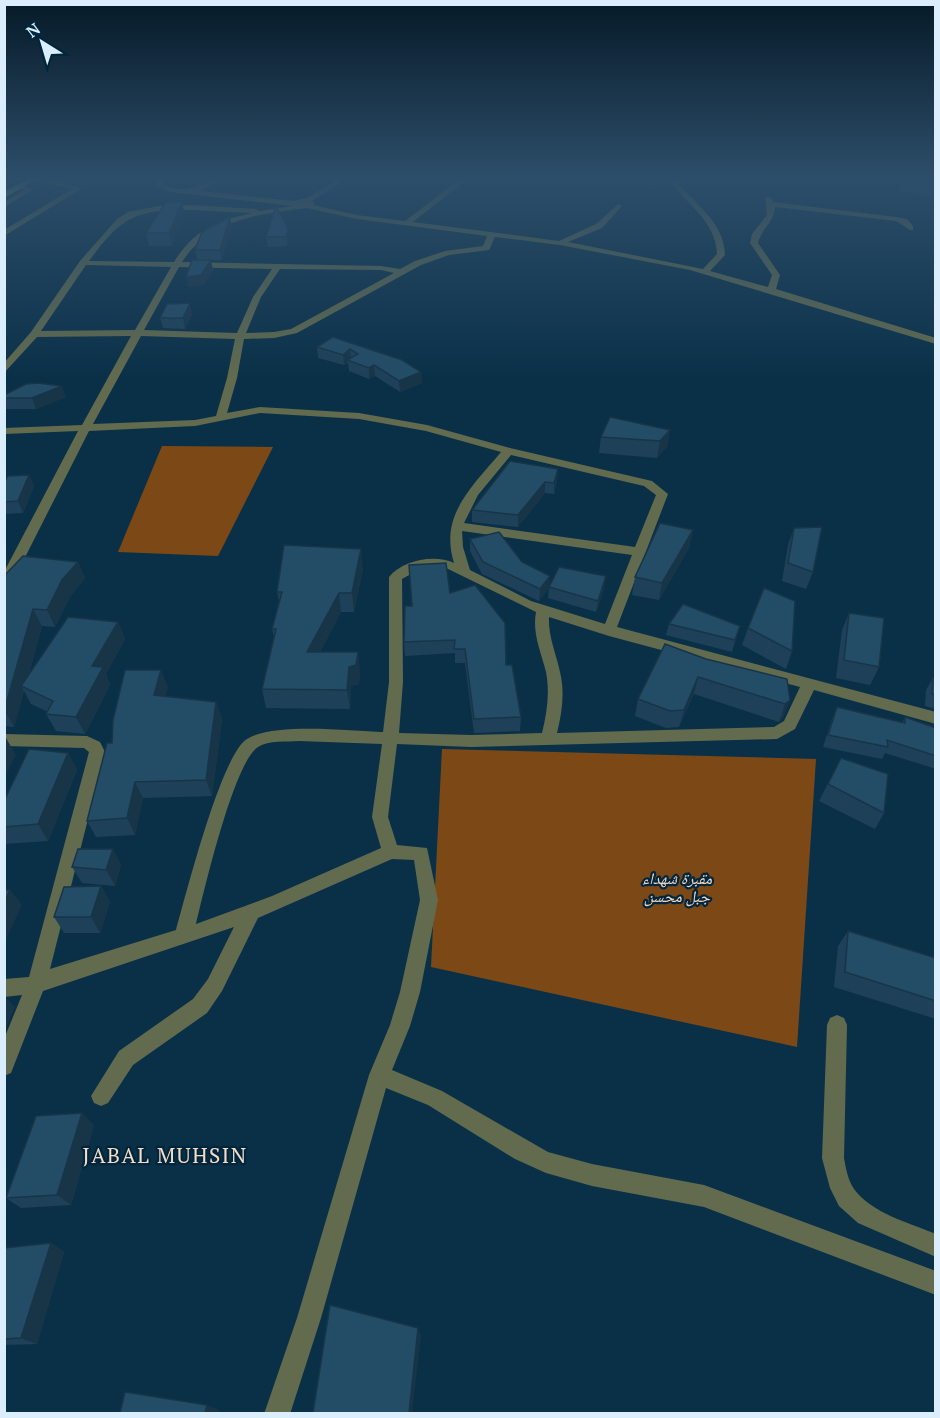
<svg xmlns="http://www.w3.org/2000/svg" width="940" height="1418" font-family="'PT Serif','Noto Naskh Arabic',serif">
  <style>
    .green { fill: #7c4916 }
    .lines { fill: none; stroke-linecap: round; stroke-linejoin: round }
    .minor { fill: #626b4e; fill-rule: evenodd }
    .highway { fill: #acc076; fill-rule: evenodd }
    .wall { fill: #1e4159 }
    .shaded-wall { fill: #183548 }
    .building { fill: #234c67; stroke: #183548; stroke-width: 1.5 }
    .labels { text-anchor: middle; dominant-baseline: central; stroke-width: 4.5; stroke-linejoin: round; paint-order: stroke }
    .park-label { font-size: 16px; font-style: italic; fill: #efd6c2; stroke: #00263d }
    .near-neighbourhood-label { font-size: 21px; letter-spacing: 1.5px; fill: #f6dcc7; stroke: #00263d }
  </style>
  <rect width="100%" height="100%" fill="#0a3048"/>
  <g class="green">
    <polygon points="162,446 273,447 218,556 118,552"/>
    <polygon points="442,749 816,759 797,1047 431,967"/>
  </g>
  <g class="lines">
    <g class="minor">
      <polygon points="29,180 68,183 81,189 4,236 4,230 72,189"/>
      <path d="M157,180H163L162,184C192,198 196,180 221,180L200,191L293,201L307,198L337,180H345L312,201L315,203L313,205L357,215L405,221L459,180H466L413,222L559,241L596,224L618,204L622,206L602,228L568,242L703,269L717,254C716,221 687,205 669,180H676C695,205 724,221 725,255L710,271L768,287L772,275L750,243L752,234L767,215L765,197H771L773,202L896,217L907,219L913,226V230H910L896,221L775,207C775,221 761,229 758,243L780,275L776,289L936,338V344L690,270L560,245L495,237L489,250L449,255L421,265L297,333L274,338L244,339L237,378L227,413L260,407L359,413L427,425L510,448L652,481L668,494L617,627L936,712V724L814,690L795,729L777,739L471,747L397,744L388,817L397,845L427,848L438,900L420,992L410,1026L392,1070L442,1091L548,1152L592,1164L704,1185L936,1271V1295L704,1207L592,1186L546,1173L515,1159L428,1105L386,1088L321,1318L290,1414H264L297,1318L369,1075L390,1025L400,992L420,900L414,860L392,859L258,918L222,991L207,1013L133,1065L108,1103L101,1106L94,1103L91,1096L119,1051L193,999L208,979L234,927L43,991L11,1073L4,1076V1039L22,995L4,997V979L29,977L89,752L84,748L4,746V734L87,736L100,742L105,752L50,969L176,930C186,895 221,755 247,739C274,722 351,731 383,732L389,682V577C403,560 434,554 454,563C439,515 472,487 501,452L426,431L359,419L260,413L195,426L89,431L11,585L4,589V572L78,431L4,434V428L82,425L131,336L37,337L4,373V363L31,332L80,261L117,219L128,212L159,206L192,205L256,209L259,211L293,206L169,192L156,186ZM307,208L357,219L487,236L483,246L445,251L415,261L400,269L381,266L182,262C209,219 260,214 307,208ZM192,210L252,213C216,221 194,230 174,262L89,261C123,215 136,210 192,210ZM86,265L171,267L135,330L41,331ZM179,267L272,269L253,297L237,333L144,330ZM280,269L381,270L394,273L291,329L274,332L246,333L261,297ZM141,336L235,339L227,378L216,416L195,420L93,424ZM511,455L644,486L656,495L635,547L464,523L478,495ZM462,531L632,555L605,624L531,601L470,570L463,547ZM433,566L444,567L536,612C532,633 541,652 546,672C550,693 547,713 542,733L471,735L399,733L403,682L402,579L418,570ZM549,617L609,636L800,687L784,721L774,727L557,733C562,712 565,693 560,672C556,653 548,636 549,617ZM299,741L382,744L372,817L381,848L272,896L196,924C204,891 234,762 258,747C269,740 286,742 299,741Z"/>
      <polygon points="20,185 24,185 33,190 4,207 4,202 24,190 20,187"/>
      <path d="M837,1015L844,1018L847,1025L844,1158C846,1169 848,1180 854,1189C871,1213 910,1223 936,1234V1257L858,1223L839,1206L830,1188L822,1158L827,1025L830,1018Z"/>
    </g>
    <polygon class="highway" points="26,180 36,180 4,198 4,192"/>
  </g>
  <g class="wall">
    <polygon points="903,180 936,180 936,197 901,193"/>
    <polygon points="276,206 289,239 287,246 268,247 266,237"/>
    <polygon points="185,214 172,246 149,246 146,233"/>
    <polygon points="232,226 222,260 205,260 213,270 204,285 188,287 197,260 195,250"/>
    <polygon points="192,314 185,329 163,328 160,318"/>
    <polygon points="333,337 422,383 400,392 375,376 369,379 349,371 348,363 344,365 318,358 317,347"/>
    <polygon points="4,395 66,397 36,409 4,409"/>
    <polygon points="670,430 667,447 657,458 599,453 601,437"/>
    <polygon points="558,469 557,480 554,494 545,493 518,527 472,522 472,510"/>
    <polygon points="29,475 34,486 23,513 4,514 4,483"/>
    <polygon points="794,528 813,572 806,589 782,581 788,545"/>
    <polygon points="693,530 689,548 659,600 632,595 635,577"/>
    <polygon points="470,539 522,562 549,588 539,601 482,574 470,551"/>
    <polygon points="78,562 85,578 70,597 55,627 42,626 28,677 118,622 125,639 106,674 110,685 85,734 56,731 46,714 48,712 31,704 24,691 14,727 4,726 4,576"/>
    <polygon points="363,569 354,612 341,612 320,652 360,671 359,684 351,686 350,709 266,708 262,689 274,637 272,629 279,601 277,592"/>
    <polygon points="549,587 604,588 596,612 548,598"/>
    <polygon points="450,593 506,665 521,717 520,731 474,733 465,663 455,663 455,653 405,656 404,642 412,606"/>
    <polygon points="849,613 879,667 870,685 836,678 842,630"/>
    <polygon points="669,624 740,626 732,652 666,635"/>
    <polygon points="748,628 792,651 786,669 742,645"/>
    <polygon points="665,644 790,700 783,717 779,722 694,694 679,727 666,728 635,716 638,699"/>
    <polygon points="933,678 936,679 936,709 925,706 926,690"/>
    <polygon points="168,687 165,696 216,702 222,719 212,796 143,798 135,835 96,837 87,821 112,743"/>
    <polygon points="837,707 902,723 905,717 936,728 936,769 885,753 882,759 823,747 832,719"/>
    <polygon points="68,753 77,770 48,841 4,844 4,801"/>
    <polygon points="841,758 884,813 875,829 819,801"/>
    <polygon points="121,865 115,886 82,883 72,867"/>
    <polygon points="101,886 110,902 100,933 64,933 54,917"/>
    <polygon points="848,931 936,958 936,1019 834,987 838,946"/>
    <polygon points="94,1125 71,1205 21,1208 6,1198"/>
    <polygon points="51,1243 64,1252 37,1344 4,1345 4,1248"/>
  </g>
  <g class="shaded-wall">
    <polygon points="652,180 662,180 648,190 649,183"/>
    <polygon points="182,202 185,214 172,246 169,233"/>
    <polygon points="230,217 232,226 222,260 220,250"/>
    <polygon points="288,229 289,239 287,246 286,237"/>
    <polygon points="211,260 213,270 204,285 188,287 186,277"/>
    <polygon points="190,303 192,314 185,329 183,318"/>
    <polygon points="350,349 351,360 347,360 348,363 344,365 343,355"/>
    <polygon points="374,365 375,376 369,379 369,368"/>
    <polygon points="421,372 422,383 400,392 399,381"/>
    <polygon points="62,386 66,397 36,409 32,398"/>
    <polygon points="670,430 667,447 657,458 660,441"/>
    <polygon points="558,469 557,480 554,494 554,483"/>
    <polygon points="29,475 34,486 23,513 18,501"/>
    <polygon points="545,482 545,493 518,527 518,515"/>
    <polygon points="693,530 689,548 659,600 662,583"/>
    <polygon points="361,549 363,569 354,612 352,593"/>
    <polygon points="78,562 85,578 70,597 55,627 47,610 62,580"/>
    <polygon points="550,576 549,588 539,601 540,589"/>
    <polygon points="606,576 604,588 596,612 598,601"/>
    <polygon points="339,593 341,612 310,671 307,652"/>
    <polygon points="33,609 42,626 25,688 21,686 24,691 14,727 5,711"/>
    <polygon points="118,622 125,639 106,674 110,685 85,734 76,717 92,666"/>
    <polygon points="358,652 360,671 359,684 351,686 350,709 347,690 349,667"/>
    <polygon points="161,670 168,687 161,712 154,695"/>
    <polygon points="698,677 694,694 679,727 684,710"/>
    <polygon points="790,700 783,717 779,722 785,704"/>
    <polygon points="216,702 222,719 212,796 206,780"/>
    <polygon points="6,738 16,755 4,778 4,740"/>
    <polygon points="68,753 77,770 48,841 38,824"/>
    <polygon points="135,782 143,798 135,835 127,818"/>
    <polygon points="113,849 121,865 115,886 106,870"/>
    <polygon points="101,886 110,902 100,933 91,917"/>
    <polygon points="10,890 22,905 4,943 4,902"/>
    <polygon points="4,996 15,1007 4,1032"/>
    <polygon points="82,1113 94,1125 71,1205 57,1195"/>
    <polygon points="51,1243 64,1252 37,1344 21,1338"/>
    <polygon points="418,1328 421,1336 412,1413 409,1413"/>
    <polygon points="207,1405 219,1410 218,1413 205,1413"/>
  </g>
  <g class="building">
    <polygon points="166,202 182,202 169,233 146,233"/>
    <polygon points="276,206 288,229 286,237 266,237"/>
    <polygon points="230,217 220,250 195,250 202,232"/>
    <polygon points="192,260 211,260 201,275 186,277"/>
    <polygon points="190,303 183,318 160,318 167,304"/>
    <polygon points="333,337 402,360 421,372 399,381 374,365 369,368 347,360 358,354 350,349 343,355 317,347"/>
    <polygon points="38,383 62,386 32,398 4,398 4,395 26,384"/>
    <polygon points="610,417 670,430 660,441 601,437"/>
    <polygon points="510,461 558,469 554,483 545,482 518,515 472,510"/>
    <polygon points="29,475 18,501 4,502 4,483 8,476"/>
    <polygon points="660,523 693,530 662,583 635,577"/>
    <polygon points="822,527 813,572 788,563 794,528"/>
    <polygon points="499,532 522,562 550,576 540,589 483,562 470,539"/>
    <polygon points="284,545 361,549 352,593 339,593 307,652 358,652 356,665 349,667 347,690 262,689 276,629 272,629 282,592 277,592"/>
    <polygon points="23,556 78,562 62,580 47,610 33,609 4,711 4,576"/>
    <polygon points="446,563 450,593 475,585 505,623 506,665 512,665 521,717 474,719 465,649 454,649 455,640 404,642 405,606 412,606 409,565"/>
    <polygon points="559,567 606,576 598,601 549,587"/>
    <polygon points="764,588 795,601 792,651 748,628"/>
    <polygon points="683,604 740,626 735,640 669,624"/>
    <polygon points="849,613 884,618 879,667 844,660"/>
    <polygon points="68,617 118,622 92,666 103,667 76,717 46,714 53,701 21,686"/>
    <polygon points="665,644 706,659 787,679 790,700 785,704 698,677 684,710 670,711 638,699"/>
    <polygon points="125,670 161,670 154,695 216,702 206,780 135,782 127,818 87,821 107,743 112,743 113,720"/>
    <polygon points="933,678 936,679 936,695 932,694"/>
    <polygon points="837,707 905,723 905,717 936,728 936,756 887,740 888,747 828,735"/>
    <polygon points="29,749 68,753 38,824 4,827 4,801"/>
    <polygon points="841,758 888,774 884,813 828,784"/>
    <polygon points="78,849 113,849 106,870 72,867"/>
    <polygon points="101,886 91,917 54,917 64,887"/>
    <polygon points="4,890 10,890 4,902"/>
    <polygon points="848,931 936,958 936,1001 845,972"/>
    <polygon points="82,1113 57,1195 6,1198 36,1116"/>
    <polygon points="51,1243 21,1338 4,1339 4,1248"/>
    <polygon points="330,1305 418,1328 409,1413 313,1413"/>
    <polygon points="125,1392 207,1405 205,1413 120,1413"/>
  </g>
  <linearGradient id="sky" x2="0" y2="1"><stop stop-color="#061a28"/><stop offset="0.47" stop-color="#2d4e6a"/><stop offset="1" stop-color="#2d4e6a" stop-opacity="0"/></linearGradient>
  <rect width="940" height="379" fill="url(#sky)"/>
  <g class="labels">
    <g class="park-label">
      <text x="677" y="878">مقبرة شهداء<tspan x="677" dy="18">جبل محسن</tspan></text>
    </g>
    <g class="near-neighbourhood-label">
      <text x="165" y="1155">JABAL MUHSIN</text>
    </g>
  </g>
  <rect width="940" height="1418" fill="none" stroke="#daeefd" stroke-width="12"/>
  <g transform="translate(42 42) rotate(323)" stroke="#00263d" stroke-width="4.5" paint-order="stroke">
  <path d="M0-4.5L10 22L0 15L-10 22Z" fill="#daeefd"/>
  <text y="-9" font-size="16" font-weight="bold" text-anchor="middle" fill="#daeefd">N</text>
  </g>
</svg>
